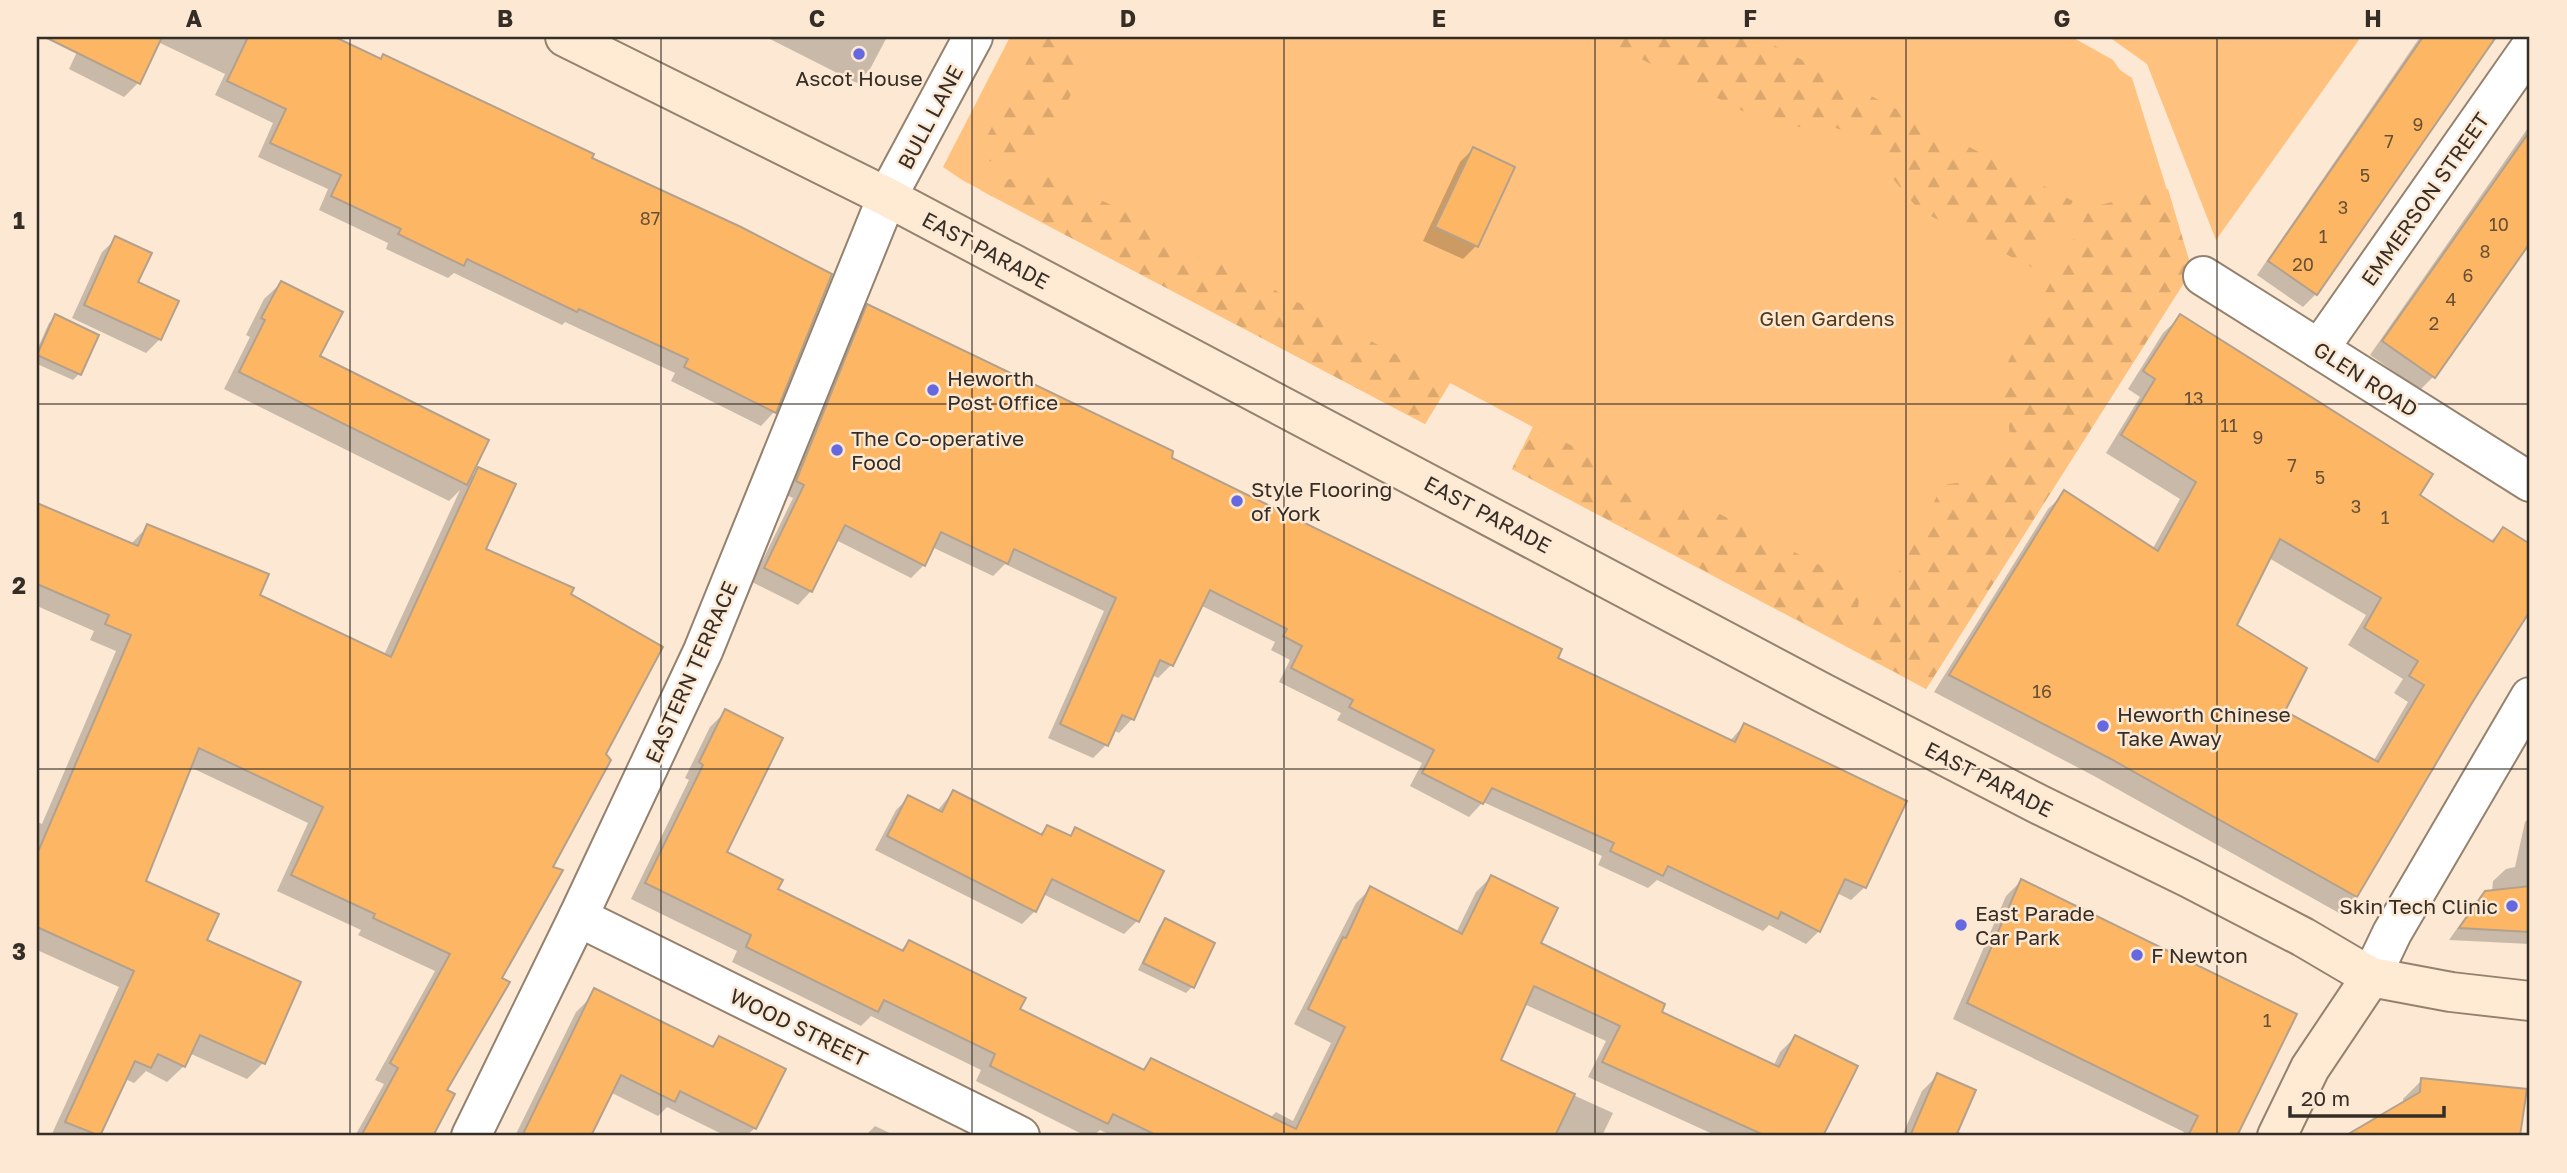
<svg xmlns="http://www.w3.org/2000/svg" width="2567" height="1173" font-family="'Golos Text',sans-serif">
  <style>
    .green { fill: #ffc27e }
    .forest { fill: url(#forest-firs) }
    .shadow { fill: #0003; fill-rule: evenodd }
    .building { fill: #fdb764; stroke: #b3a18d; stroke-width: 2; fill-rule: evenodd }
    .lines { fill: none; stroke-linecap: round; stroke-linejoin: round }
    .street-casing { stroke: #94826f; stroke-width: 42 }
    .secondary-casing { stroke: #94826f; stroke-width: 42 }
    .street { stroke: #fff; stroke-width: 38 }
    .secondary { stroke: #ffebd4; stroke-width: 38 }
    .grid { fill: none; stroke: #352e26; stroke-width: 2; stroke-opacity: 0.55 }
    .poi-dot { fill: #6668e1; stroke: #fce8d3; stroke-width: 2.5 }
    .labels { text-anchor: middle; dominant-baseline: central; stroke-width: 5; stroke-linejoin: round; paint-order: stroke }
    .number-label { font-size: 18px; fill: #675036 }
    .poi-label { font-size: 21px; fill: #352e26; stroke: #fce8d3; text-anchor: start }
    .street-label { font-size: 21px; fill: #352e26; stroke: #fce8d3 }
    .park-label { font-size: 21px; fill: #553816; stroke: #fce8d3 }
    .neatline { fill: none; stroke: #352e26; stroke-width: 2.5 }
    .grid-label { font-size: 23px; text-anchor: middle; font-weight: bold; fill: #352e26 }
  </style>
  <defs>
    <pattern id="forest-firs" width="22" height="20" patternUnits="userSpaceOnUse" patternTransform="scale(1.75)"><rect width="22" height="20" fill="#ffc27e"/><path d="M5 1l3.5 6h-7zM16 11l3.5 6h-7z" fill="#dba76d"/></pattern>
  </defs>
  <rect width="100%" height="100%" fill="#fce8d3"/>
  <g class="green">
    <polygon points="1010,37 2072,37 2113,60 2120,70 2132,78 2192,270 1926,689 1512,469 1533,427 1450,383 1425,424 962,180 943,167"/>
    <polygon points="2109,37 2361,37 2216,240 2147,64"/>
  </g>
  <g class="forest">
    <path d="M1040,37H1056L1089,55C1079,75 1062,119 1048,134C1029,155 997,159 971,166Z"/>
    <path d="M1598,37H1758L2073,201L2035,269L1923,212C1892,187 1871,131 1826,126C1810,124 1793,129 1776,128Z"/>
    <polygon points="1026,173 1052,177 1166,231 1182,251 1191,256 1222,262 1450,383 1425,424 980,190"/>
    <path d="M2168,189L2192,270L1926,689L1870,658L1869,632L1943,484C2003,483 2028,439 1994,388L2091,207Z"/>
    <path d="M1533,427L1600,459L1612,472L1618,485L1633,501L1668,511L1682,509L1714,511L1847,579C1871,605 1854,620 1832,638L1512,469Z"/>
  </g>
  <g class="shadow">
    <polygon points="84,37 331,37 379,60 383,56 590,159 774,412 761,426 671,381 675,373 565,322 562,325 454,273 448,278 386,249 388,243 319,210 328,189 258,157 273,123 215,95 225,74 158,42 138,83 124,97 69,69"/>
    <polygon points="766,37 887,37 870,69 857,83"/>
    <polygon points="2420,37 2493,37 2316,294 2303,307 2257,275"/>
    <polygon points="2530,125 2530,239 2433,377 2420,390 2370,355"/>
    <polygon points="1473,149 1476,246 1463,259 1423,241 1460,162"/>
    <polygon points="116,239 160,339 146,353 72,318 102,252"/>
    <polygon points="281,283 318,357 469,479 479,469 484,549 569,594 603,754 500,979 445,1089 446,1107 431,1136 355,1136 384,1084 375,1080 435,971 358,935 361,930 277,891 308,823 190,767 144,882 205,941 263,1063 247,1079 189,1053 184,1066 167,1082 146,1071 134,1083 125,1079 98,1136 51,1136 119,987 37,950 37,822 42,824 116,651 90,640 94,631 37,606 37,505 130,545 148,526 258,596 384,655 460,490 449,501 224,389 250,337 246,335 264,299"/>
    <polygon points="868,306 1556,659 1730,741 1744,725 1865,887 1851,900 1837,893 1819,931 1806,944 1769,925 1763,931 1657,880 1648,888 1598,865 1602,856 1483,802 1469,817 1410,786 1422,763 1337,720 1341,713 1279,682 1290,660 1271,650 1275,642 1200,605 1171,665 1158,678 1152,675 1132,719 1119,733 1113,730 1106,745 1093,758 1048,738 1104,611 1005,564 993,576 932,547 924,565 911,578 836,540 811,591 798,605 752,582 793,498 784,494 855,319"/>
    <polygon points="56,317 79,374 73,380 37,364 37,350 49,323"/>
    <path d="M2180,317L2418,495L2490,542L2503,529L2530,546V609L2356,896L2339,913L2094,776L1934,692L2048,509L2065,493L2152,550L2180,499L2106,453L2140,397L2128,389L2163,333ZM2269,558L2366,615L2348,645L2403,679L2394,693L2408,702L2373,762L2283,712L2234,626Z"/>
    <polygon points="725,712 724,853 775,890 900,951 909,942 1017,1009 1141,1071 1151,1060 1270,1118 1276,1112 1293,1121 1331,1043 1294,1024 1356,903 1371,888 1456,933 1476,892 1491,877 1538,944 1659,1013 1773,1067 1780,1052 1795,1037 1856,1067 1821,1136 1717,1136 1588,1077 1606,1041 1524,1004 1498,1061 1613,1113 1602,1136 1112,1136 1100,1130 1093,1136 1086,1136 976,1081 981,1070 871,1016 861,1026 732,962 737,951 631,899 689,780 685,778 710,727"/>
    <polygon points="953,792 1039,835 1047,827 1068,837 1076,830 1137,921 1124,934 1043,894 1035,911 1022,924 875,850 896,810 909,797 937,811"/>
    <polygon points="2530,817 2530,944 2449,940 2473,906 2486,893 2492,892 2493,881 2506,869 2515,867 2525,822"/>
    <polygon points="2021,881 2294,1015 2235,1136 2182,1136 2184,1132 1953,1019 2006,896"/>
    <polygon points="1165,920 1213,943 1192,987 1186,993 1138,970 1159,927"/>
    <polygon points="591,997 710,1048 719,1038 755,1128 746,1136 726,1136 667,1107 658,1116 610,1092 589,1136 515,1136 576,1012"/>
    <polygon points="1938,1075 1956,1131 1969,1136 1902,1136 1922,1091"/>
    <polygon points="2422,1080 2525,1090 2519,1136 2355,1136 2364,1127 2403,1104 2403,1099"/>
    <polygon points="875,1126 896,1136 865,1136"/>
  </g>
  <g class="building">
    <polygon points="45,37 162,37 140,84"/>
    <polygon points="248,37 335,37 381,59 383,54 594,154 592,158 741,227 832,274 776,413 684,367 688,359 579,309 577,312 467,259 464,266 398,234 401,229 331,196 341,175 270,143 286,109 227,81"/>
    <polygon points="2423,37 2496,37 2317,295 2268,261"/>
    <polygon points="2530,131 2530,243 2435,378 2382,341"/>
    <polygon points="1473,147 1515,167 1478,247 1435,227"/>
    <polygon points="115,236 152,253 138,282 179,301 161,340 84,305"/>
    <polygon points="281,281 343,312 320,356 489,440 467,485 239,372 265,320 261,318"/>
    <polygon points="867,304 1173,451 1172,458 1562,649 1558,658 1735,742 1744,723 1907,801 1866,888 1845,879 1820,932 1781,912 1778,919 1668,866 1663,876 1610,851 1614,843 1492,788 1483,804 1422,773 1434,750 1349,707 1353,700 1291,668 1302,646 1283,636 1287,629 1210,590 1173,666 1160,660 1134,720 1122,715 1108,746 1060,724 1116,598 1014,549 1008,564 941,532 925,566 845,525 812,592 764,568 804,485 796,481"/>
    <polygon points="55,314 99,335 81,375 37,355"/>
    <path d="M2180,314L2433,474L2420,495L2458,520L2493,542L2503,527L2530,544V611L2470,706L2357,897L2111,759L1949,675L2064,490L2158,551L2196,482L2121,435L2155,379L2143,371ZM2280,539L2381,598L2364,628L2418,661L2409,676L2424,685L2378,762L2285,711L2307,668L2237,625Z"/>
    <polygon points="478,467 516,484 486,549 574,588 571,594 663,647 606,754 611,760 553,867 563,870 502,978 510,982 447,1090 455,1094 433,1136 361,1136 398,1068 390,1063 450,954 373,918 375,914 291,875 323,807 199,748 146,881 219,914 207,940 301,982 265,1064 200,1035 185,1067 158,1054 151,1068 135,1061 100,1136 65,1122 134,971 37,927 37,854 131,635 105,624 109,615 37,584 37,503 138,546 147,524 269,574 260,595 391,657"/>
    <polygon points="725,709 783,738 727,852 783,880 778,889 903,951 909,940 1026,998 1020,1009 1144,1070 1151,1058 1296,1129 1345,1027 1308,1009 1343,937 1346,938 1370,886 1462,934 1491,875 1558,908 1541,943 1665,1004 1662,1012 1779,1067 1795,1035 1858,1066 1823,1136 1766,1136 1602,1062 1620,1026 1534,986 1501,1060 1575,1094 1555,1136 1158,1136 1113,1114 1108,1124 990,1066 995,1054 884,1000 878,1012 746,947 751,935 645,883 703,765 699,762"/>
    <polygon points="953,790 1042,835 1047,825 1071,836 1075,827 1164,871 1139,922 1052,879 1036,912 887,836 908,795 942,812"/>
    <polygon points="2021,879 2297,1014 2237,1136 2188,1136 2198,1116 1967,1003"/>
    <polygon points="2530,886 2530,932 2459,928 2485,891"/>
    <polygon points="1165,918 1215,943 1194,988 1143,963"/>
    <polygon points="594,988 713,1047 719,1036 786,1069 756,1129 680,1091 675,1102 621,1075 591,1136 522,1136"/>
    <polygon points="1937,1073 1976,1090 1956,1136 1910,1136"/>
    <polygon points="2421,1078 2527,1089 2520,1136 2345,1136 2420,1092"/>
  </g>
  <g class="lines">
    <g class="street-casing">
      <g id="street">
        <polyline points="2203,276 2530,482"/>
        <polyline points="2319,349 2530,48"/>
        <polyline points="578,917 1020,1136"/>
        <polyline points="2371,977 2392,933 2530,697"/>
        <polyline points="471,1136 578,917 703,651 887,197 973,37"/>
      </g>
    </g>
    <g class="secondary-casing">
      <g id="secondary">
        <polyline points="565,37 887,197 1823,693 2040,805 2189,878 2303,937 2371,977 2451,992 2530,1001"/>
        <polyline points="2277,1136 2310,1068 2371,977"/>
      </g>
    </g>
    <use href="#street" class="street"/>
    <use href="#secondary" class="secondary"/>
  </g>
  <path class="grid" d="M350,37V1136M661,37V1136M972,37V1136M1284,37V1136M1595,37V1136M1906,37V1136M2217,37V1136M37,404H2530M37,769H2530"/>
  <g class="poi-dot">
    <circle cx="859" cy="54" r="7"/>
    <circle cx="933" cy="390" r="7"/>
    <circle cx="837" cy="450" r="7"/>
    <circle cx="1237" cy="501" r="7"/>
    <circle cx="2103" cy="726" r="7"/>
    <circle cx="2512" cy="906" r="7"/>
    <circle cx="1961" cy="925" r="7"/>
    <circle cx="2137" cy="955" r="7"/>
  </g>
  <g class="labels">
    <g class="number-label">
      <text x="2418" y="124">9</text>
      <text x="2389" y="141">7</text>
      <text x="2365" y="175">5</text>
      <text x="2343" y="207">3</text>
      <text x="650" y="218">87</text>
      <text x="2499" y="224">10</text>
      <text x="2323" y="236">1</text>
      <text x="2485" y="251">8</text>
      <text x="2303" y="264">20</text>
      <text x="2468" y="275">6</text>
      <text x="2451" y="299">4</text>
      <text x="2434" y="323">2</text>
      <text x="2194" y="398">13</text>
      <text x="2229" y="425">11</text>
      <text x="2258" y="437">9</text>
      <text x="2292" y="465">7</text>
      <text x="2320" y="477">5</text>
      <text x="2356" y="506">3</text>
      <text x="2385" y="517">1</text>
      <text x="2042" y="691">16</text>
      <text x="2267" y="1020">1</text>
    </g>
    <g class="poi-label">
      <text x="859" y="78" text-anchor="middle">Ascot House</text>
      <text x="947" y="378">Heworth<tspan x="947" dy="24">Post Office</tspan></text>
      <text x="851" y="438">The Co-operative<tspan x="851" dy="24">Food</tspan></text>
      <text x="1251" y="489">Style Flooring<tspan x="1251" dy="24">of York</tspan></text>
      <text x="2117" y="714">Heworth Chinese<tspan x="2117" dy="24">Take Away</tspan></text>
      <text x="2498" y="906" text-anchor="end">Skin Tech Clinic</text>
      <text x="1975" y="913">East Parade<tspan x="1975" dy="24">Car Park</tspan></text>
      <text x="2151" y="955">F Newton</text>
    </g>
    <g class="street-label">
      <text transform="translate(930 117) rotate(-62)">BULL LANE</text>
      <text transform="translate(2425 199) rotate(-55)">EMMERSON STREET</text>
      <text transform="translate(986 250) rotate(28)">EAST PARADE</text>
      <text transform="translate(2366 379) rotate(33)">GLEN ROAD</text>
      <text transform="translate(1488 514) rotate(28)">EAST PARADE</text>
      <text transform="translate(691 672) rotate(-66)">EASTERN TERRACE</text>
      <text transform="translate(1989 779) rotate(27)">EAST PARADE</text>
      <text transform="translate(799 1027) rotate(26)">WOOD STREET</text>
    </g>
    <g class="park-label">
      <text x="1827" y="318">Glen Gardens</text>
    </g>
  </g>
  <rect width="2567" height="1173" fill="none" stroke="#fce8d3" stroke-width="77"/>
  <path d="M2290 1106v10h154v-10" fill="none" stroke="#352e26" stroke-width="3.5"/>
  <text x="2301" y="1106" font-size="21" fill="#352e26" stroke="#fce8d3" stroke-width="5" paint-order="stroke">20 m</text>
  <rect x="38" y="38" width="2490" height="1096" class="neatline"/>
  <g class="grid-label">
    <text x="194" y="27">A</text>
    <text x="505" y="27">B</text>
    <text x="817" y="27">C</text>
    <text x="1128" y="27">D</text>
    <text x="1439" y="27">E</text>
    <text x="1750" y="27">F</text>
    <text x="2062" y="27">G</text>
    <text x="2373" y="27">H</text>
    <text x="19" y="229">1</text>
    <text x="19" y="594">2</text>
    <text x="19" y="960">3</text>
  </g>
</svg>
